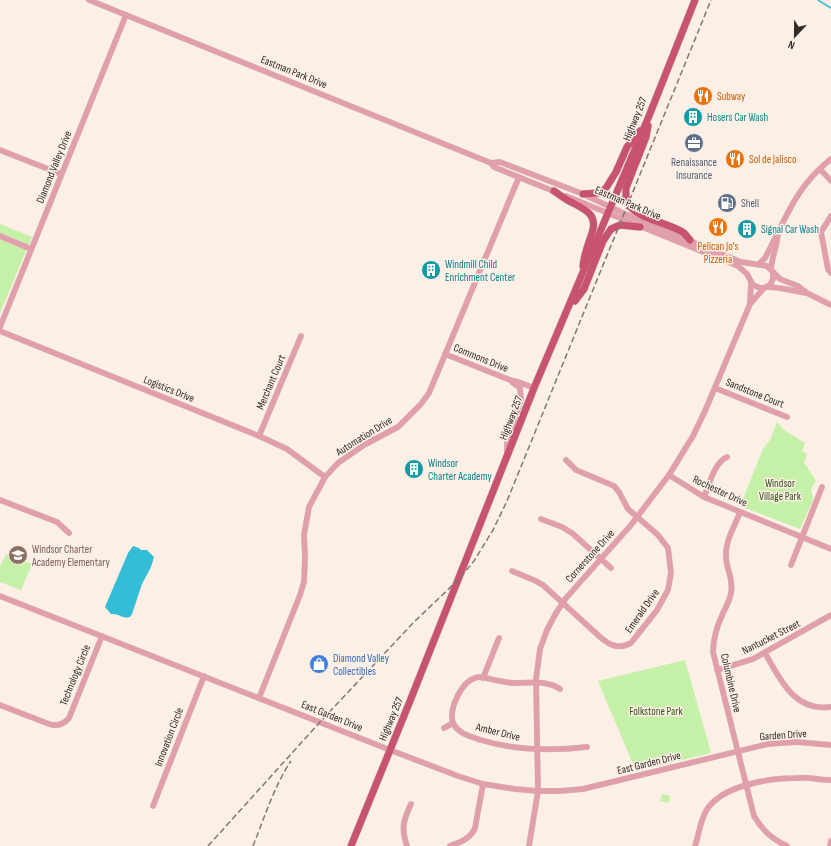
<svg xmlns="http://www.w3.org/2000/svg" width="831" height="846" font-family="'Sofia Sans Condensed',sans-serif">
  <style>
    .green { fill: #c5f0a7 }
    .water { fill: #33bdd6 }
    .lines { fill: none; stroke-linecap: round; stroke-linejoin: round }
    .stream { stroke: #33bdd6; stroke-width: 1.5 }
    .minor-casing { stroke: #d6ccc4; stroke-width: 6 }
    .major-casing { stroke: #d6ccc4; stroke-width: 8 }
    .minor { stroke: #e19fab; stroke-width: 5.5 }
    .major { stroke: #c85371; stroke-width: 7 }
    .rail { stroke: #807873; stroke-width: 1.5; stroke-dasharray: 6 3; stroke-linecap: butt }
    .labels { text-anchor: middle; dominant-baseline: central; stroke-width: 3; stroke-linejoin: round; paint-order: stroke }
    .street-label { font-size: 11px; fill: #2f2b28; stroke: #fbefe6 }
    .food-label { font-size: 11px; fill: #c56008; stroke: #fbefe6; text-anchor: start }
    .culture-label { font-size: 11px; fill: #0d838f; stroke: #fbefe6; text-anchor: start }
    .service-label { font-size: 11px; fill: #4e5e75; stroke: #fbefe6 }
    .park-label { font-size: 11px; fill: #34511a; stroke: #fbefe6 }
    .education-label { font-size: 11px; fill: #785e54; stroke: #fbefe6; text-anchor: start }
    .shop-label { font-size: 11px; fill: #366cbe; stroke: #fbefe6; text-anchor: start }
  </style>
  <rect width="100%" height="100%" fill="#fbefe6"/>
  <g class="green">
    <polygon points="0,224 32,237 0,313"/>
    <polygon points="777,422 784,430 805,443 802,451 807,454 804,462 816,481 811,489 813,498 812,502 800,529 740,506 763,449 770,440"/>
    <polygon points="6,554 32,564 21,590 0,582 0,566"/>
    <polygon points="685,660 711,753 636,771 598,681"/>
    <polygon points="662,794 670,796 669,803 660,801"/>
  </g>
  <path class="water" d="M133,546L139,548L141,550H147L154,557L151,567L142,584L132,614L130,617C123,619 118,613 111,614L105,607L128,553Z"/>
  <g class="lines">
    <polyline class="stream" points="818,0 831,8"/>
    <g class="minor-casing">
      <g id="minor">
        <polyline points="89,0 491,163 500,162 583,194 625,214 741,262 767,266 780,279 798,286 807,293 831,305"/>
        <polyline points="0,150 61,174"/>
        <polyline points="491,163 494,167 558,193"/>
        <polyline points="820,169 831,181"/>
        <polyline points="566,196 738,266 747,274 753,285 760,288 764,288 770,285 773,279 773,272"/>
        <polyline points="831,216 821,232 828,269 831,273"/>
        <polyline points="0,236 31,249"/>
        <path d="M759,264L765,258C786,219 795,187 831,159"/>
        <path d="M771,269C772,257 777,246 778,234"/>
        <path d="M767,287C781,287 793,291 806,293"/>
        <polyline points="750,303 751,282"/>
        <polyline points="0,327 126,15"/>
        <polyline points="0,331 259,436 287,449 325,477"/>
        <polyline points="445,354 510,380 521,383 534,388"/>
        <polyline points="715,388 787,417"/>
        <polyline points="259,436 301,336"/>
        <polyline points="507,455 507,442 521,399 520,388 512,382"/>
        <polyline points="669,475 704,497 831,549"/>
        <path d="M704,497C709,485 714,463 727,457"/>
        <polyline points="0,500 57,522 69,533"/>
        <path d="M740,512C735,526 725,541 726,556C726,569 734,580 731,593C730,600 726,607 723,613C717,626 713,638 713,652L754,816C763,831 772,839 787,846"/>
        <polyline points="541,519 562,527 572,533 611,568"/>
        <polyline points="791,565 822,487"/>
        <path d="M512,571L536,581L543,585L599,636C609,645 618,650 631,643L657,610L668,590L671,573L668,548L658,535L628,509L619,492L614,486L576,470L566,460"/>
        <polyline points="0,596 390,750 458,776 483,784 515,789 538,791 560,791 583,789 768,744 797,742 831,745"/>
        <path d="M765,653C780,679 794,712 831,707"/>
        <polyline points="717,670 753,659 831,615"/>
        <polyline points="483,678 499,638"/>
        <path d="M560,689C547,680 530,683 515,683C510,683 505,682 500,681C493,680 485,677 479,677C462,679 448,709 453,723C455,727 458,730 461,732C467,736 475,738 481,740C516,751 551,751 587,747"/>
        <polyline points="259,698 300,595 304,582 305,557 304,535 309,507 325,477 338,463 364,445 398,427 421,404 429,393 519,177"/>
        <path d="M0,705L49,724C58,727 64,724 69,718L102,636"/>
        <polyline points="444,728 453,723"/>
        <polyline points="153,806 204,676"/>
        <path d="M407,846C401,828 403,821 411,804"/>
        <path d="M450,846C461,842 470,839 475,828L483,784"/>
        <polyline points="529,846 538,791 536,679 540,649 547,630 556,613 566,598 631,525 669,475 693,436 705,411 750,304 764,288"/>
        <path d="M695,846C699,834 700,822 706,811C721,785 770,778 798,778C809,777 820,780 831,780"/>
        <polyline points="830,846 831,841"/>
      </g>
    </g>
    <g class="major-casing">
      <g id="major">
        <path d="M648,126L646,137L626,188C626,193 625,199 628,204C637,219 670,223 684,233C686,235 688,238 690,240"/>
        <path d="M554,191C560,195 566,200 573,203C586,210 598,215 592,233C588,245 584,254 583,266"/>
        <polyline points="583,194 599,193 606,188 616,172 627,147 640,131"/>
        <polyline points="575,301 584,289 603,241 611,229 620,225 640,227"/>
        <polyline points="351,846 410,701 534,388 649,116 695,0"/>
      </g>
    </g>
    <use href="#minor" class="minor"/>
    <use href="#major" class="major"/>
    <g class="rail">
      <polyline points="208,846 320,722 414,622 459,579 474,561 493,530 507,501 711,0"/>
      <path d="M253,846C264,819 274,786 291,761"/>
    </g>
  </g>
  <defs>
    <g id="restaurant-disc" transform="scale(1)"><circle r="9.5" fill="#e8710a" stroke="#fbefe6"/><path d="M-5-6h1v4h1v-4h1v4h1v-4h1v5L-1.5 .5V6h-2V.5L-5-1ZM5-6V6H3V1.5H1.5Q1.5-4 5-6Z" fill="#fff"/></g>
    <g id="building-disc" transform="scale(1)"><circle r="9.5" fill="#0f9aa8" stroke="#fbefe6"/><path d="M-4-6H4V6H1V3H-1V6H-4ZM-2.5-4.3h1.7v1.8h-1.7ZM.8-4.3h1.7v1.8H.8ZM-2.5-1h1.7V.8h-1.7ZM.8-1h1.7V.8H.8Z" fill="#fff"/></g>
    <g id="office-disc" transform="scale(1)"><circle r="9.5" fill="#5c6f8a" stroke="#fbefe6"/><path d="M-6-3h4V-5.5h4V-3h4V5H-6ZM-1-4.5V-3h2v-1.5ZM-6 0V1H6V0Z" fill="#fff"/></g>
    <g id="fuel-disc" transform="scale(1)"><circle r="9.5" fill="#5c6f8a" stroke="#fbefe6"/><path d="M-5.5-6h7V0h2V4h1.3V-2.5L3-4.5l.8-.8L6-3V5H2.5V1h-1V6h-7ZM-4.2-4.7v3.2H.2V-4.7Z" fill="#fff"/></g>
    <g id="school-disc" transform="scale(1)"><circle r="9.5" fill="#8d6e63" stroke="#fbefe6"/><path d="M0-5L7-2L0 1L-7-2ZM-4 1L0 2.5L4 1V4Q0 6-4 4Z" fill="#fff"/></g>
    <g id="shop-disc" transform="scale(1)"><circle r="9.5" fill="#3f7fe0" stroke="#fbefe6"/><path d="M-5-2.5h2.3a2.7 3.5 0 0 1 5.4 0H5L5.5 6h-11ZM-1.5-2.5h3a1.5 2.3 0 0 0-3 0Z" fill="#fff"/></g>
  </defs>
  <g fill-rule="evenodd">
    <use href="#restaurant-disc" x="703" y="96"/>
    <use href="#building-disc" x="693" y="117"/>
    <use href="#office-disc" x="694" y="143"/>
    <use href="#restaurant-disc" x="735" y="159"/>
    <use href="#fuel-disc" x="727" y="203"/>
    <use href="#restaurant-disc" x="718" y="227"/>
    <use href="#building-disc" x="747" y="229"/>
    <use href="#building-disc" x="431" y="270"/>
    <use href="#building-disc" x="414" y="469"/>
    <use href="#school-disc" x="18" y="555"/>
    <use href="#shop-disc" x="319" y="664"/>
  </g>
  <g class="labels">
    <g class="street-label">
      <text transform="translate(294 72) rotate(22)">Eastman Park Drive</text>
      <text transform="translate(635 119) rotate(-68)">Highway 257</text>
      <text transform="translate(54 167) rotate(-68)">Diamond Valley Drive</text>
      <text transform="translate(628 203) rotate(23)">Eastman Park Drive</text>
      <text transform="translate(481 358) rotate(22)">Commons Drive</text>
      <text transform="translate(271 382) rotate(-67)">Merchant Court</text>
      <text transform="translate(169 389) rotate(22)">Logistics Drive</text>
      <text transform="translate(755 393) rotate(22)">Sandstone Court</text>
      <text transform="translate(511 418) rotate(-69)">Highway 257</text>
      <text transform="translate(364 436) rotate(-32)">Automation Drive</text>
      <text transform="translate(720 491) rotate(25)">Rochester Drive</text>
      <text transform="translate(590 556) rotate(-48)">Cornerstone Drive</text>
      <text transform="translate(642 611) rotate(-55)">Emerald Drive</text>
      <text transform="translate(771 637) rotate(-27)">Nantucket Street</text>
      <text transform="translate(75 675) rotate(-68)">Technology Circle</text>
      <text transform="translate(731 683) rotate(77)">Columbine Drive</text>
      <text transform="translate(332 716) rotate(22)">East Garden Drive</text>
      <text transform="translate(391 719) rotate(-67)">Highway 257</text>
      <text transform="translate(498 732) rotate(14)">Amber Drive</text>
      <text transform="translate(783 735) rotate(-4)">Garden Drive</text>
      <text transform="translate(169 737) rotate(-69)">Innovation Circle</text>
      <text transform="translate(649 763) rotate(-14)">East Garden Drive</text>
    </g>
    <g class="food-label">
      <text x="717" y="96">Subway</text>
      <text x="749" y="159">Sol de Jalisco</text>
      <text x="718" y="246" text-anchor="middle">Pelican Jo's<tspan x="718" dy="13">Pizzeria</tspan></text>
    </g>
    <g class="culture-label">
      <text x="707" y="117">Hosers Car Wash</text>
      <text x="761" y="229">Signal Car Wash</text>
      <text x="445" y="264">Windmill Child<tspan x="445" dy="13">Enrichment Center</tspan></text>
      <text x="428" y="463">Windsor<tspan x="428" dy="13">Charter Academy</tspan></text>
    </g>
    <g class="service-label">
      <text x="694" y="162">Renaissance<tspan x="694" dy="13">Insurance</tspan></text>
      <text x="741" y="203" text-anchor="start">Shell</text>
    </g>
    <g class="park-label">
      <text x="780" y="483">Windsor<tspan x="780" dy="13">Village Park</tspan></text>
      <text x="656" y="711">Folkstone Park</text>
    </g>
    <g class="education-label">
      <text x="32" y="549">Windsor Charter<tspan x="32" dy="13">Academy Elementary</tspan></text>
    </g>
    <g class="shop-label">
      <text x="333" y="658">Diamond Valley<tspan x="333" dy="13">Collectibles</tspan></text>
    </g>
  </g>
  <g transform="translate(795 36) rotate(202)" stroke="#fbefe6" stroke-width="3" paint-order="stroke">
  <path d="M0-3L7 15L0 10L-7 15Z" fill="#2f2b28"/>
  <text y="-6" font-size="11" font-weight="bold" text-anchor="middle" fill="#2f2b28">N</text>
  </g>
</svg>
